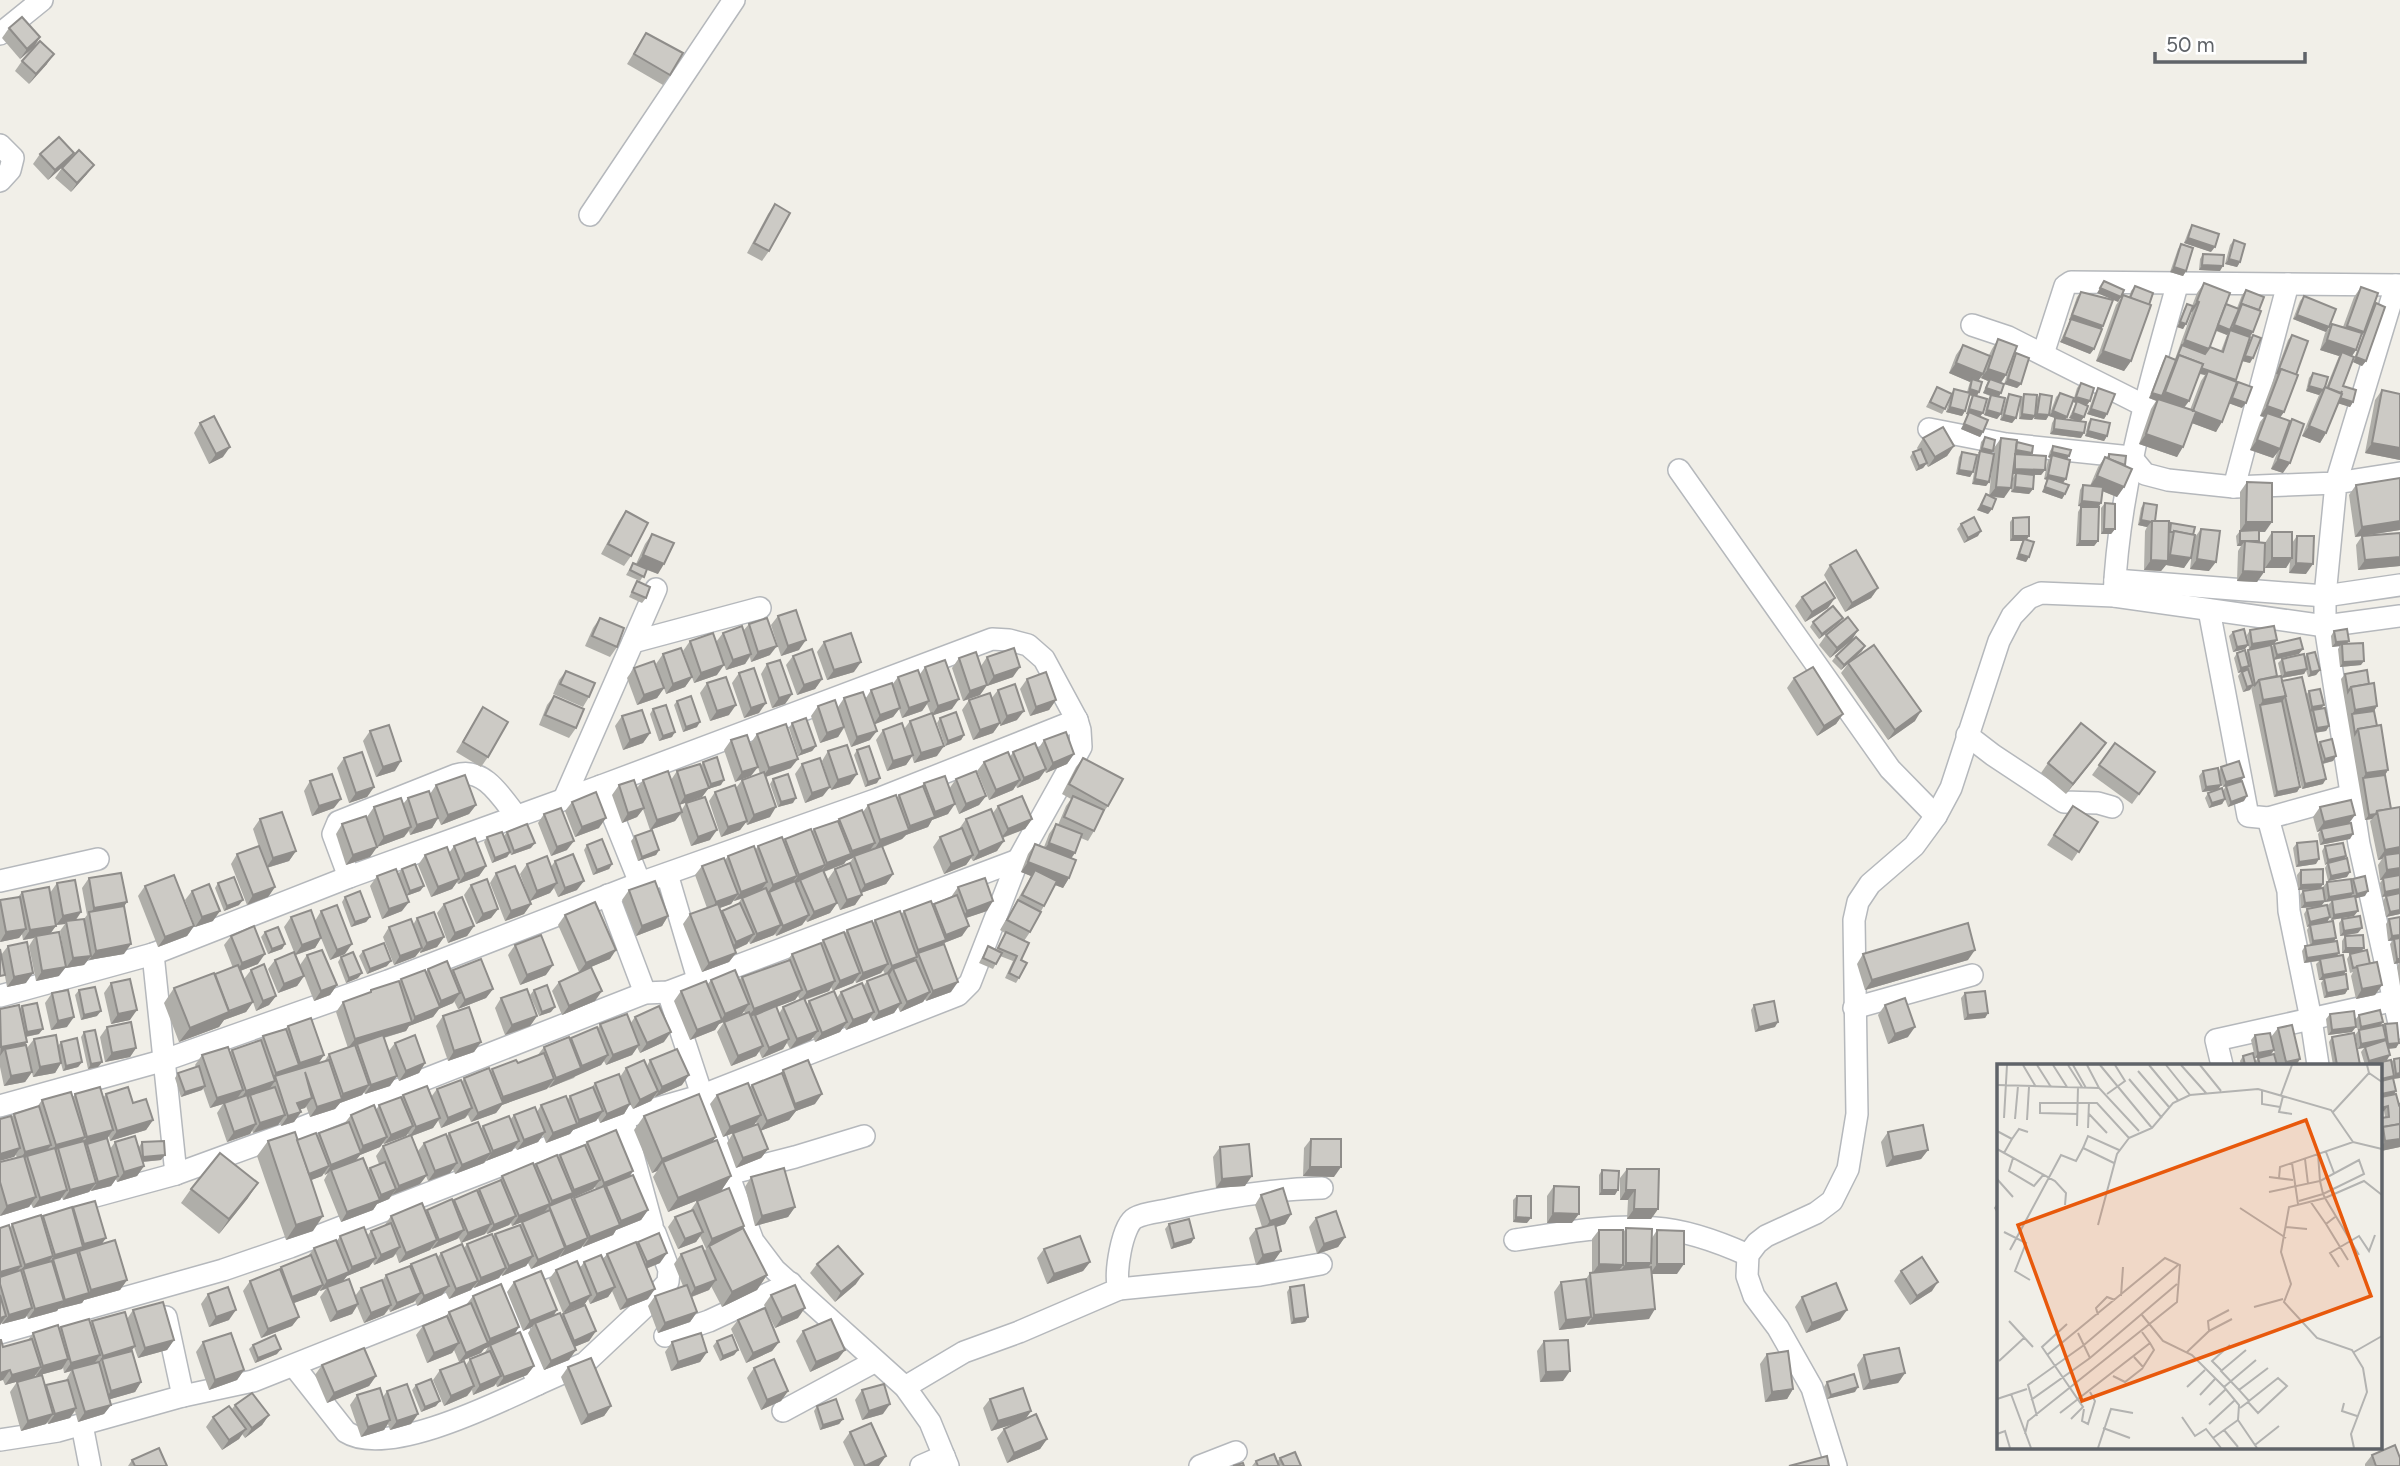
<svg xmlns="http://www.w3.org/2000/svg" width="2400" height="1466" font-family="Figtree,sans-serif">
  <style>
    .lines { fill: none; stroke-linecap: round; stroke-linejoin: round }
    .minor-casing { stroke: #b5b8bc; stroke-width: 24 }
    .minor { stroke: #fff; stroke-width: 21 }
    .wall { fill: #afaea9; fill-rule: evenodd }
    .shaded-wall { fill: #8f8d8a }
    .building { fill: #cccac5; stroke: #8f8d8a; stroke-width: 2 }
    .inset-road { fill: none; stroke: #b3b3b1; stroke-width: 2 }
    .view { fill: #e8590c; fill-opacity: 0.15; stroke: #e8590c; stroke-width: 3.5 }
    .inset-edge { fill: none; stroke: #5f6368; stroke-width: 3.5 }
  </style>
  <rect width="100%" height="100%" fill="#f1efe8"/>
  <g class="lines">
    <g class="minor-casing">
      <g id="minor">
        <polyline points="0,34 42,0"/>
        <polyline points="0,145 13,158 10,170 0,181"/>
        <polyline points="590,215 734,0"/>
        <polyline points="1972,325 2008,337 2143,405"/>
        <polyline points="2043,354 2065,286 2071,282 2400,285"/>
        <polyline points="1929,429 2006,444 2131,457 2145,474 2168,480 2234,487 2336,483 2396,285"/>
        <polyline points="1679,470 1890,769 1936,816"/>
        <polyline points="2400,473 2336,483 2325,596 2325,626 2359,844 2400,1028"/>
        <polyline points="2234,487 2288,284"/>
        <polyline points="2115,580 2325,596 2400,585"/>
        <path d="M2114,596C2119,487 2149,386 2178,282"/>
        <polyline points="2209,610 2248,816 2268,818"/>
        <polyline points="633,642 760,608"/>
        <polyline points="1967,735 1993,755 2064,802 2098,803 2112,807"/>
        <polyline points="601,786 640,883"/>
        <polyline points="564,799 656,589"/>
        <polyline points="667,874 698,979"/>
        <path d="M349,877L333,834L338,822L456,775C484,766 502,798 517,817"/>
        <polyline points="0,881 98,859"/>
        <polyline points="608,895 645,993"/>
        <polyline points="153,954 176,1174"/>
        <polyline points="668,992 728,1174 753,1241 775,1270 905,1387 930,1422 948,1466"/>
        <polyline points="0,996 153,954 349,877 601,786 992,639 1009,640 1028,645 1044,659 1077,720 1080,730 1081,747 1018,860 970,983 958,995 703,1095 623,1118 290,1247 223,1270 0,1333"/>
        <polyline points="1854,1008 1972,975"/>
        <polyline points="2222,1065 2216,1040 2400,999"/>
        <polyline points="2318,1065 2311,1019 2289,911 2288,891 2268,818 2351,795"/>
        <polyline points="0,1106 165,1060 388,981 640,883 878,799 1077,720"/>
        <polyline points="728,1174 795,1157 864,1136"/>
        <polyline points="0,1222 176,1174 283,1135 645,993 668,992 1018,860"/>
        <path d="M1515,1240C1561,1233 1608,1224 1655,1228C1686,1230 1719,1242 1748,1255"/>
        <polyline points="502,1282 538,1384 585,1363 651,1301 668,1282 669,1270 655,1233"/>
        <polyline points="1119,1289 1260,1275 1321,1264"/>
        <polyline points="166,1317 183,1396"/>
        <polyline points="665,1336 709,1321 791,1283"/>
        <path d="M294,1366L346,1432C387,1458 497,1403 538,1384"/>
        <path d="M905,1387L964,1352L1019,1332L1119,1289C1114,1275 1122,1225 1135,1218C1144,1213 1157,1212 1167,1210C1218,1198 1270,1189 1322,1188"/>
        <polyline points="783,1411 874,1362"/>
        <polyline points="82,1425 90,1466"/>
        <polyline points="0,1440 58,1431 183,1396 253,1381 502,1282 593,1251 652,1225 623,1118"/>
        <polyline points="921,1466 944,1456"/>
        <polyline points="1200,1466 1236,1452"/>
        <polyline points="1836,1466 1812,1388 1778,1328 1754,1296 1747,1276 1748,1255 1757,1243 1766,1236 1816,1213 1832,1201 1848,1169 1857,1114 1854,920 1858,902 1870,884 1914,846 1936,816 1951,788 1999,641 2012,616 2029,598 2041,593 2114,596 2325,626 2400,616"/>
      </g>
    </g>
    <use href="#minor" class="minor"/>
  </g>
  <g class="wall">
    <polygon points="9,28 40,37 34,47 20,59 2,38"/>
    <polygon points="646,33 670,75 663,85 627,64"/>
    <polygon points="22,61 47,64 29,84 15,71"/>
    <polygon points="74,153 68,161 87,174 71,192 55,178 64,165 48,180 33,164 40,154"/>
    <polygon points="775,204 769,251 762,261 747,253 768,214"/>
    <polygon points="2192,225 2211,252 2184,243 2189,230"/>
    <polygon points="2234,240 2240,262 2237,267 2225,264 2230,245"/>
    <polygon points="2181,244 2186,271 2183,276 2170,272 2178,249"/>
    <polygon points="2203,254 2220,271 2199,270 2200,259"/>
    <path d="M2204,283L2226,304L2237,308L2242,295L2246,290L2259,310L2253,332L2250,337L2243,358L2250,340L2253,335L2250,363L2242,361L2235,381L2242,408L2229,403L2216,432L2192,423L2177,457L2139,444L2151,409L2156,401L2149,398L2163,361L2166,356L2175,359L2192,312H2191L2183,329L2177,327L2184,309L2187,304L2192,306L2197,293ZM2216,331L2227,335L2221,351L2210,347ZM2199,374L2205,375L2201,381L2190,410L2184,408L2189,401Z"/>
    <polygon points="2135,286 2131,361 2124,371 2096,361 2116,305 2123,295 2129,297 2131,291"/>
    <polygon points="2361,287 2373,307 2376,303 2366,361 2362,366 2353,362 2363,334 2360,338 2356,350 2352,356 2343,386 2353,402 2350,407 2338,403 2326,433 2320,443 2302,436 2319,395 2306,391 2309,378 2313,373 2326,388 2339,356 2320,350 2325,333 2332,324 2343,327 2354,297"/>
    <polygon points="2081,292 2103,326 2094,349 2090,354 2060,342 2070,320 2069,320 2077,297"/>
    <polygon points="2304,296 2329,327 2326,332 2293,319 2300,301"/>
    <polygon points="2292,335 2296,375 2284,412 2280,417 2289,425 2292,419 2283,473 2271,469 2277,453 2273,458 2250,450 2260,422 2264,417 2260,416 2288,340"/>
    <polygon points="1998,339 2006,375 2001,383 1999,397 2001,414 1997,419 1984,415 1988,399 1990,396 1983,393 1988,381 1981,378 1982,376 1978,381 1979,392 1977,396 1983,432 1980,437 1961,429 1968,414 1966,414 1970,400 1972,396 1969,395 1965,411 1962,416 1946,412 1950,399 1942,414 1926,407 1937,387 1951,394 1954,389 1967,392 1970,382 1949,373 1956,355 1963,345 1989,355 1992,349"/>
    <polygon points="2016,353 2021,384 2017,388 2004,384 2013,358"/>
    <path d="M2081,383L2090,401L2087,405L2084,417L2081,421V438L2050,434L2052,423L2055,418L2049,416L2056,397L2060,393L2074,398L2077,388ZM2073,402L2076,403L2069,418L2075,420L2066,419Z"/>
    <polygon points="2098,388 2107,414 2104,419 2087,414 2095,393"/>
    <polygon points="2382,390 2400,460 2365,453 2375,400"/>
    <polygon points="2009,394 2021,399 2024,394 2037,399 2040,394 2049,415 2046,420 2034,419 2034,417 2032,420 2019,419 2020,399 2016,418 2012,423 2000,420 2006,399"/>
    <polygon points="2091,419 2107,436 2104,441 2085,436 2088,423"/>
    <polygon points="200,423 223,457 209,464 194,433"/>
    <polygon points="1985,437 1993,451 1991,453 1994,454 1994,448 2001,438 2017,442 2045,470 2041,475 2034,475 2033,489 2029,494 2011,492 2013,478 2015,474 2013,474 2004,498 1991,497 1992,509 1988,514 1977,510 1986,494 1989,496 1993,458 1989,482 1986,486 1972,484 1977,456 1979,453 1981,442"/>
    <polygon points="1923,438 1954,446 1947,456 1928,467 1926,464 1923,468 1916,471 1910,457 1913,452 1918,450 1917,448"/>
    <polygon points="2053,446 2069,456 2067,459 2063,483 2065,494 2062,499 2042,492 2047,480 2044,479 2048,460 2050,458 2048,457 2050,451"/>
    <polygon points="1962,452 1973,472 1970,477 1956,474 1959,457"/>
    <polygon points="2109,454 2125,465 2124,487 2117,497 2102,491 2101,503 2098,507 2098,541 2094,546 2076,546 2078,512 2081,507 2088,507 2078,506 2080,490 2083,485 2090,486 2098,467 2105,457 2106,458"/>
    <polygon points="2400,478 2400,530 2363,536 2400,533 2400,566 2358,570 2356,545 2362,536 2355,537 2349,495 2356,485"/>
    <polygon points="2247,482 2265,532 2259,532 2258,542 2265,543 2272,532 2292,543 2297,536 2306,574 2289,573 2290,562 2286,568 2265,568 2265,546 2264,572 2257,582 2237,581 2238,551 2241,546 2237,546 2236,536 2240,531 2240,492"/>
    <polygon points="2105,503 2115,529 2111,534 2101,534 2101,508"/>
    <polygon points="2144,503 2155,521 2169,527 2171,523 2193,535 2195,537 2201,529 2209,571 2190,569 2192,552 2184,568 2166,565 2161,571 2144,570 2145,531 2147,527 2138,525 2141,508"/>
    <polygon points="626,511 631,556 624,566 601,554 619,521"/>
    <polygon points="2013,518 2029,536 2026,540 2029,557 2026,562 2016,559 2021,544 2023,541 2010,541 2010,522"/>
    <polygon points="1961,524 1978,536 1964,543 1957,529"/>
    <polygon points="652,534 658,574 647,570 640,581 626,575 633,563 636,564 645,544"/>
    <polygon points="1830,565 1878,588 1871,598 1845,612 1824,575"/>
    <polygon points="637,581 646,598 642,603 629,597"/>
    <polygon points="1802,597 1828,608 1805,622 1795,606"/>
    <polygon points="778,616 799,650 781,656 771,625"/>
    <polygon points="600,618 617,647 610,657 585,646 593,628"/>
    <polygon points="1843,618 1839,623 1819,639 1810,627 1813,622"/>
    <polygon points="749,624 770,655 751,662 750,657 745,664 726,670 716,642 723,633 743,631"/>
    <polygon points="2250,630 2277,640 2273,645 2271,645 2271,648 2274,644 2299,654 2274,660 2277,676 2281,676 2278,663 2282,659 2305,657 2307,654 2320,670 2316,675 2308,677 2306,670 2304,674 2282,678 2282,681 2306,695 2309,691 2321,708 2329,726 2326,731 2315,733 2318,745 2320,742 2336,756 2333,761 2323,764 2323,784 2302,789 2290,739 2300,787 2297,792 2274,797 2251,687 2250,690 2243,692 2238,676 2241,672 2238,673 2234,658 2237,653 2246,653 2249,649 2247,635"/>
    <polygon points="2334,631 2347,644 2361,665 2340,667 2338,649 2340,646 2332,647 2331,636"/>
    <polygon points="2233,632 2248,645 2245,649 2233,652 2229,636"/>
    <polygon points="1826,635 1852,640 1830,658 1819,645"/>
    <polygon points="690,641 717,675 694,683 683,651"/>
    <polygon points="824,642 854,672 827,680 817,652"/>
    <polygon points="1862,651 1849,663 1915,721 1888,740 1841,673 1848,664 1841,670 1832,661 1836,656"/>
    <polygon points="663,654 692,677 685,687 666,694 656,664"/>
    <polygon points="793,656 822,679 815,689 797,695 786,665"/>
    <polygon points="987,657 1013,677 987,686 987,685 980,695 963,701 952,668 959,658 981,666"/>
    <polygon points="767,664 792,694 785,704 772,708 761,674"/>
    <polygon points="925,667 952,709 933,715 937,756 914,763 912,756 906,765 887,771 876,740 883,730 904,729 910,721 931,714 927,704 922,711 902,718 899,709 893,717 874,724 870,740 851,747 844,728 838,737 820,743 811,716 818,706 838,707 844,698 866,698 871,690 892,685 898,677 920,674"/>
    <polygon points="634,668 664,688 657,698 637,705 627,678"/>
    <polygon points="566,671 589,697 583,707 553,694 559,680"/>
    <polygon points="739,673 759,713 744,718 732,683"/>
    <polygon points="2345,674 2369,684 2377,706 2374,711 2377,726 2388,770 2385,775 2400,914 2386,917 2383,901 2386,896 2382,897 2380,883 2382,880 2380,880 2378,865 2382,859 2378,860 2370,821 2372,819 2365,820 2341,679"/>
    <polygon points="1794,678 1843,714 1836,724 1817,736 1787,688"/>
    <polygon points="1027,679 1056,700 1049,710 1030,716 1020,689"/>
    <polygon points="707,683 729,715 710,721 700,693"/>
    <polygon points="998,690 1017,720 1000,726 1000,723 993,733 973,740 962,710 969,700 991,699"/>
    <polygon points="554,696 576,728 569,738 539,725 547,705"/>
    <polygon points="677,701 697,727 683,732 674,705"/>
    <polygon points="483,707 488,757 481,767 456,752"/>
    <polygon points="653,709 672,737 659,741 650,714"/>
    <polygon points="622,716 650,733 643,743 623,750 615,726"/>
    <polygon points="940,718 964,735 961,740 945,746 937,723"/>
    <polygon points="792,723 816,746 812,751 798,756 789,728"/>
    <polygon points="370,731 395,771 376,777 363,741"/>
    <polygon points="757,734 791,768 766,777 770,817 747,825 746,822 740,830 721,837 709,801 715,792 736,788 742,780 760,774 758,767 735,782 724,750 731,740 750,744"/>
    <polygon points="1044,740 1074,754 1067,764 1046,773 1045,771 1039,779 1017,788 1016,785 1013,790 989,800 977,771 984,762 1010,757 1013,752 1038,749"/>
    <polygon points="2106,743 2066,794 2041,773 2048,763"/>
    <polygon points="2115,743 2155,772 2132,804 2092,775"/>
    <polygon points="857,750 877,783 865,787 854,755"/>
    <polygon points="828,751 850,784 831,790 822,761"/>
    <polygon points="344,758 374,787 367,797 349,803 337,768"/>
    <polygon points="1083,758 1108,806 1101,815 1094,831 1088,841 1081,838 1071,858 1069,878 1063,888 1055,885 1030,932 1024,941 1019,978 1016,983 1005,978 1013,961 1000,956 993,969 979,963 988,946 996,950 1005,933 1000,930 1031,876 1021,872 1028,854 1035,844 1044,847 1049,834 1056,824 1058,825 1066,806 1071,799 1062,794 1076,767"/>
    <polygon points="703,762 721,785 708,789 702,797 679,805 681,811 686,803 710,840 691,846 680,814 675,821 650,830 643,809 637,817 622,823 612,795 619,785 637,788 643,780 671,780 677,771 701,765"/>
    <polygon points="802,764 823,796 805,803 795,774"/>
    <polygon points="2221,767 2240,782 2223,787 2220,778 2218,789 2223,791 2226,786 2244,801 2228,807 2225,799 2222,804 2209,808 2205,798 2208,793 2216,790 2202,792 2199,776 2203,771 2219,771"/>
    <polygon points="773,779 793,803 778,807 770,784"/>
    <path d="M956,779L986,796L979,805L959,814L953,799L948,814L932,820L928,827L906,835L902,839L883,847L893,874L886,884L861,893L855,905L840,910L828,879L835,869L849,864L853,858L846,861L844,864L824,872L837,903L830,913L807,922L806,920L802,925L776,936L775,933L774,935L750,944L749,941L747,944L735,950L736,953L729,962L702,972L683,924L690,914L707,908L695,875L702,866L725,860L728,856L755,850L758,846L784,841L785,839L812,832L814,829L838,821L839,819L863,812L868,805L897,798L899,795L921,787L924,783L949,789ZM741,899L738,904L722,911L721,912L719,908L731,904L734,900V901Z"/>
    <polygon points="310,781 334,808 312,816 304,791"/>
    <polygon points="436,785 476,805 469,814 441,825 438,818 432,828 410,835 409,831 404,837 377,847 367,817 374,807 403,804 408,798 430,794"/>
    <polygon points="572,802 599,828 575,837 565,811"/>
    <polygon points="998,806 1032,819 1025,829 1003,838 997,851 973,861 971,858 966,865 944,874 933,847 940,837 959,829 966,819 993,813"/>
    <polygon points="2073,806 2098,822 2072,861 2047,845"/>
    <polygon points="2320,807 2348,824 2350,839 2320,845 2318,834 2320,831 2317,832 2313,817"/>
    <polygon points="544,814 567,850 551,856 538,823"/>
    <polygon points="260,819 296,851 289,861 267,868 275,887 268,897 247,905 231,864 237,854 262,856 253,829"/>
    <polygon points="342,824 377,847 370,857 346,865 336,834"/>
    <polygon points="507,832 531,848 511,855 510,853 507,857 492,863 484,842 487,837 504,836"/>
    <polygon points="635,836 659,850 656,855 638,861 631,841"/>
    <polygon points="2297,843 2316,864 2296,867 2293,848"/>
    <polygon points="587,845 612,864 609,869 593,875 584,850"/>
    <polygon points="454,846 486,866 479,876 458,884 457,882 452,889 431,897 418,865 425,855 449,853"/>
    <polygon points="2325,846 2346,856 2344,859 2347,877 2328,881 2325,868 2327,864 2325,865 2322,851"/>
    <polygon points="555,861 577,890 558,897 554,888 550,893 530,901 520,874 527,864 551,867"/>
    <polygon points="402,869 424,886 420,891 406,896 398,874"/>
    <polygon points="2301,870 2323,884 2320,889 2325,901 2321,906 2330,917 2327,922 2336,938 2334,941 2336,957 2344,974 2348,989 2345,994 2324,998 2321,983 2323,980 2319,980 2316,964 2319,961 2304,963 2302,951 2305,946 2310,945 2307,930 2309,926 2307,927 2304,914 2307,909 2319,907 2301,908 2300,895 2303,891 2315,889 2298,890 2297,875"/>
    <polygon points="496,873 531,904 524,914 505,921 490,883"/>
    <polygon points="377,876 402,911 382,919 370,886"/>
    <polygon points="89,878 127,902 124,906 124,954 89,960 89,959 84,965 66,968 60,931 65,924 56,925 51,933 59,976 36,981 29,946 34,938 23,940 22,934 19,938 0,942 0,900 18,897 22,892 50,893 57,883 81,912 76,920 84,919 87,915 82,888"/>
    <polygon points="2353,879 2365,896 2355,898 2354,916 2331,920 2328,905 2332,901 2325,902 2323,887 2327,882 2351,882"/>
    <polygon points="218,883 239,905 224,911 215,888"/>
    <polygon points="471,885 498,909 491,918 476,924 464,895"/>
    <polygon points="145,886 194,926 187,936 158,947 138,896"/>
    <path d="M958,887L987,911L966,918L962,936L944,943L943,945L951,992L926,1001L925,999L923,1002L900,1012L898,1007L894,1013L873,1021L870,1016L867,1022L846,1030L844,1026L840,1032L815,1042L813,1037L811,1040L790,1049L787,1043L783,1049L762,1058L759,1051L756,1056L731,1066L717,1032L724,1022L745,1013L744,1011L742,1014L719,1024L715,1030L690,1040L674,1001L681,991L707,985L711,980H739L742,977L787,961L792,954L821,944L823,940L844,934L847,930L873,923L875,920L901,914L904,911L933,906L934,904L951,897ZM883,970L885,974L867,981L863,987L841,992L837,998L809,1001L807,1004L805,1000L829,991L831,987L833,991L853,983L855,980L856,983L881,973ZM798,996L800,1000L783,1007L779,1014L776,1007L795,1000Z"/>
    <polygon points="629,890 668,916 662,926 636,936 622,900"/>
    <polygon points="192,891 213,921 195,927 185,900"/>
    <polygon points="345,897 370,917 366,922 351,927 342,902"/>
    <polygon points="444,904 474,926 467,936 448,943 437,913"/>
    <polygon points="321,911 345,954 330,960 321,938 315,948 296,955 304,976 297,986 278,993 268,969 275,960 294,952 284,927 291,917 315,921"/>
    <polygon points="565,915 610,959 579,972 558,925"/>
    <polygon points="2400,917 2400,986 2397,967 2399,963 2394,964 2390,944 2393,940 2388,941 2386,924 2389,919"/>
    <polygon points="417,918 444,937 437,947 420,953 420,951 415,957 394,965 383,937 389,927 413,925"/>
    <polygon points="2342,919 2358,933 2340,936 2339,923"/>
    <polygon points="265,932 285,944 282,949 268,954 261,937"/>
    <polygon points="231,936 258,964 240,971 244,979 251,970 276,996 269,1005 256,1011 253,1002 246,1012 224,1020 219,1027 179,1042 164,1003 174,988 215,975 233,968 224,945"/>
    <polygon points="2345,936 2361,951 2370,964 2382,985 2375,995 2356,999 2351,976 2353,972 2350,973 2347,959 2350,954 2354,953 2342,953 2342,941"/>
    <polygon points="515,945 546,975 520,985 508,955"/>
    <polygon points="8,946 26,983 7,987 1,955"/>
    <polygon points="363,951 387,966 367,974 359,956"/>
    <polygon points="1863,954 1968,960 1865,990 1857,964"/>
    <polygon points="307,955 337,985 330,995 314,1001 300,965"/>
    <polygon points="341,957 358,978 346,983 338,962"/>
    <polygon points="428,969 451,972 453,970 493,989 486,998 458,1009 454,1001 453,1003 439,1009 433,1017 409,1026 406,1031 384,1038 388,1052 395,1043 425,1063 419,1073 399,1081 394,1070 390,1086 365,1094 364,1092 362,1095 340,1103 335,1109 310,1117 306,1106 305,1108 300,1109 301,1112 294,1122 281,1126 280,1122 278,1125 253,1133 252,1130 250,1134 227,1142 217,1113 223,1104 210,1108 203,1088 202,1090 181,1097 175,1078 178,1073 196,1067 195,1065 202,1055 230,1052 232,1050 261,1040 263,1036 285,1029 288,1026 324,1055 318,1064 324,1062 329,1054 348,1048 336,1012 343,1002 369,993 371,990 399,982 401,979 426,972"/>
    <polygon points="559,982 595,1001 562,1015 552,991"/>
    <polygon points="111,983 130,1020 111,1024 104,993"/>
    <polygon points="79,990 97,1016 81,1020 75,995"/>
    <polygon points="534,990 551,1012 539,1016 530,995"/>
    <polygon points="52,993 67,1027 51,1030 45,1003"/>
    <polygon points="1965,993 1988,1013 1985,1018 1964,1020 1961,998"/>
    <polygon points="501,998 537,1016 530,1026 505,1035 495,1008"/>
    <polygon points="1754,1005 1775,1027 1755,1032 1751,1010"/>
    <polygon points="1885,1005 1908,1037 1888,1044 1878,1015"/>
    <polygon points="22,1006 39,1034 26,1037 27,1042 24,1045 27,1048 34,1039 58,1046 61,1042 82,1062 78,1067 63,1071 61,1063 55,1073 33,1077 32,1072 25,1082 4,1086 0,1067 0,1009 20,1009"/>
    <polygon points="2330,1014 2352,1032 2328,1035 2326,1019"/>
    <polygon points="2359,1015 2383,1027 2385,1024 2399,1043 2396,1048 2388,1049 2387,1060 2374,1064 2391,1062 2394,1059 2400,1078 2393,1079 2396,1091 2394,1094 2399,1105 2400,1104 2400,1147 2381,1151 2381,1118 2385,1117 2384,1111 2381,1112 2381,1065 2365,1065 2361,1052 2364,1048 2358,1049 2355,1035 2358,1031 2355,1020"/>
    <polygon points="443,1016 481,1042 474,1052 448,1061 436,1026"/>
    <path d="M635,1017L664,1042L640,1053L637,1047L632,1055L606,1065L604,1061L601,1065L576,1075L574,1078L502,1105L496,1113L471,1122L468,1115L465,1118L441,1128L438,1120L433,1128L412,1136L418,1151L424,1143L447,1136L449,1133L481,1129L483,1126L510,1120L514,1115L537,1112L541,1105L568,1099L570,1096L592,1087L595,1083L620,1077L626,1068L647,1066L650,1060L682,1085L655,1097V1096L651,1101L633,1109L630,1104L624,1114L600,1123L598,1118L596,1121L573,1130L570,1134L546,1143L543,1135L538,1142L517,1150L515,1147L512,1151L486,1161L484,1163L455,1174L453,1169L450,1173L428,1181L426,1176L420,1184L392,1195L389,1199L377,1204L373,1210L341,1222L324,1180L328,1173L325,1175L324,1173L322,1176L311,1180L313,1231L286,1240L257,1156L268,1141L297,1140L317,1136L319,1133L344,1124L351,1115L376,1110L379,1105L401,1097L403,1095L431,1097L437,1089L462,1082L464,1078L491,1072L492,1069L518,1063L537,1056L544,1047L570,1039L571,1038L598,1028L600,1024H630ZM408,1134L409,1136L383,1146L376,1156L379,1164L370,1168L368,1171L356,1160L360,1155L380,1147L383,1143L384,1144L406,1136Z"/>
    <polygon points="107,1027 136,1048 130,1057 105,1062 100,1037"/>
    <polygon points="2278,1028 2300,1059 2296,1065 2277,1065 2274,1050 2271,1055 2277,1065 2241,1065 2240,1061 2243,1056 2255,1062 2258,1058 2264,1056 2255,1058 2251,1040 2255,1035 2271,1037"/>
    <polygon points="84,1032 102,1062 98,1067 88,1069 81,1037"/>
    <polygon points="2332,1037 2360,1065 2333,1065 2329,1042"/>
    <polygon points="783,1070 815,1104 796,1111 789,1120 760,1131 768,1149 761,1158 736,1168 727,1143 733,1133 757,1124 756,1122 754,1125 723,1137 710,1104 717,1095 750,1087 752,1085 780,1074"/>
    <polygon points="75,1094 103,1098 106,1094 133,1103 153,1120 146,1130 110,1141 109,1136 107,1139 110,1149 115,1142 139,1147 142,1142 161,1160 143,1162 144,1166 137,1176 117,1182 116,1179 111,1186 91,1191 91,1190 89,1192 63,1200 62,1197 60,1200 33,1208 31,1204 29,1207 0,1216 0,1162 17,1158 16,1155 14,1157 11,1117 14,1114 37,1107 42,1100 73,1097"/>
    <polygon points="644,1116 713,1142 731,1176 721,1191 668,1212 653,1177 657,1171 652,1173 634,1130"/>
    <polygon points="1888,1132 1928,1150 1921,1159 1886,1167 1881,1142"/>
    <polygon points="1311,1139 1334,1177 1303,1176 1304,1148"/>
    <path d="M587,1142L633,1171L630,1176L648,1210L641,1220L616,1230L613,1235L583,1247V1246L581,1248L531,1269L528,1263L526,1266L502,1276L501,1274L499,1278L474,1288L473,1287L471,1290L449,1299L445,1291L442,1295L417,1306L415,1300L414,1302L390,1312L389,1309L384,1315L364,1323L357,1306L352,1314L330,1322L320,1297L326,1289L320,1291L319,1290L316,1295L293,1303L299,1317L292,1326L261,1338L243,1291L250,1281L278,1270L281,1267L308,1256L314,1248L337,1241L340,1236H367L371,1231L384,1226L391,1216L425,1212L427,1210L453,1201L454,1200L499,1181L502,1176L534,1166L536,1164L558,1158L560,1155L585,1145ZM595,1187L596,1189L574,1198L572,1200L571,1198L593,1189ZM522,1222L520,1225L495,1234L493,1237L467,1244L464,1248L441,1253L437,1258L411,1264L409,1266L386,1275L382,1281L361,1288L355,1296L343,1281L347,1276L369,1267L373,1262L374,1265L393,1257L396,1254L399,1263L430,1250L432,1248V1249L457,1239L459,1238L461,1243L485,1234L486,1232L487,1234L509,1225L511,1223L512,1226Z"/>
    <polygon points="1220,1147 1245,1186 1216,1188 1213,1157"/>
    <polygon points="1627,1169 1658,1209 1651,1219 1627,1219 1628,1200 1620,1200 1620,1178"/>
    <polygon points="1602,1170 1615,1195 1599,1195 1599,1175"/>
    <polygon points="751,1177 795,1207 788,1217 755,1226 745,1187"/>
    <polygon points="1554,1186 1572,1223 1547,1223 1547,1196"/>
    <polygon points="191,1189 248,1198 219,1234 181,1203"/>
    <polygon points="1261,1195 1291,1214 1285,1224 1276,1227 1281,1251 1274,1261 1256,1265 1249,1238 1256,1229 1262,1227 1255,1205"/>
    <polygon points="1517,1196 1527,1223 1513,1222 1513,1200"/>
    <polygon points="1999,1200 1999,1217 1994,1208"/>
    <polygon points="697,1201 743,1229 767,1275 757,1290 722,1307 711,1286 709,1290 692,1297 697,1312 690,1322 658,1333 648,1306 655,1296 683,1286 674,1264 681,1254 704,1252 706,1249 700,1236 696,1242 678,1249 668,1227 675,1217 690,1211"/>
    <polygon points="73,1207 127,1280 120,1290 84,1300 82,1303 58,1309 57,1311 28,1319 27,1316 25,1318 2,1324 2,1323 0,1325 0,1228 10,1228 12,1224 42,1217 43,1216 72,1209"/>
    <polygon points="1316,1218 1345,1237 1338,1247 1317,1254 1309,1227"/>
    <polygon points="1169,1224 1194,1238 1191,1243 1171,1249 1165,1229"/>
    <polygon points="1626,1228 1652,1238 1657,1230 1677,1274 1652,1274 1649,1319 1587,1325 1587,1323 1584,1327 1559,1330 1554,1292 1561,1282 1586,1279 1590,1273 1592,1273 1592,1239 1599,1230 1623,1233"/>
    <polygon points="638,1242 660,1263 646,1269 648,1299 620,1310 612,1291 608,1297 590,1304 588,1299 584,1305 563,1313 549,1279 556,1270 580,1268 584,1262 603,1259 607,1254 637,1245"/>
    <polygon points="1044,1249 1090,1262 1083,1271 1047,1284 1037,1258"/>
    <polygon points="817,1264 856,1284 835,1302 810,1273"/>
    <polygon points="1901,1271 1932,1291 1910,1305 1894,1281"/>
    <polygon points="514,1282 553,1316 562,1316 563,1314 596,1331 589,1341 574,1347 569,1360 544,1370 528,1333 532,1327 523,1331 507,1292"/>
    <polygon points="1290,1287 1308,1317 1305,1322 1291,1324 1287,1292"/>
    <polygon points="208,1294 229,1320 209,1327 201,1304"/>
    <polygon points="771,1295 798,1318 775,1328 764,1305"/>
    <polygon points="473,1296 514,1335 534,1366 527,1375 497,1387 496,1384 494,1386 473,1395 472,1390 467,1396 444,1406 433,1380 440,1370 466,1365 470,1359 484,1354 488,1347 484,1349 481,1353 459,1362 454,1350 452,1353 427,1363 416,1335 423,1326 446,1316 449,1312 466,1305"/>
    <polygon points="1802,1297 1840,1320 1806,1333 1795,1307"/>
    <polygon points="133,1310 174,1340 167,1350 138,1358 134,1347 131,1351 141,1382 135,1392 110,1399 111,1405 104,1414 78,1422 75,1411 70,1418 48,1424 47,1422 46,1424 21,1431 10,1392 17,1382 45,1387 46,1385 66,1380 71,1371 64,1373 63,1367 62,1369 36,1376 35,1374 34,1377 5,1385 3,1380 3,1347 28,1340 33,1333 59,1329 61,1327 91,1323 92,1321 127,1319"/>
    <polygon points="738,1320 779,1342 772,1351 746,1363 731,1329"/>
    <polygon points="803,1331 838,1359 810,1372 796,1341"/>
    <polygon points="717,1341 738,1350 734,1355 720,1361 713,1346"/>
    <polygon points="1544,1341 1563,1381 1540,1382 1537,1351"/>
    <polygon points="203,1342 244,1370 237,1380 209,1390 196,1352"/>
    <polygon points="672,1342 707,1352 700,1362 671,1371 665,1352"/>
    <polygon points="253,1345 277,1354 255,1363 249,1349"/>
    <polygon points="1767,1354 1793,1389 1787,1399 1765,1402 1760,1364"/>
    <polygon points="1864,1355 1905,1373 1898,1383 1863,1390 1857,1365"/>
    <polygon points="322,1365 376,1376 369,1386 327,1403 315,1375"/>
    <polygon points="568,1367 611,1406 604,1416 581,1425 561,1377"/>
    <polygon points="754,1368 788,1391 781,1401 761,1410 747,1378"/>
    <polygon points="1827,1382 1855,1392 1827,1399 1824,1387"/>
    <polygon points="416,1385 436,1406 421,1412 412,1390"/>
    <polygon points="862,1390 883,1414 862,1420 855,1400"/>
    <polygon points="387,1391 418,1414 411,1424 390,1430 388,1424 384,1430 361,1437 350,1405 357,1395 383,1397"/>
    <polygon points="990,1399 1031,1411 1025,1420 1047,1439 1040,1449 1007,1463 997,1438 1004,1429 1017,1423 991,1431 983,1408"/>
    <polygon points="235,1405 269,1415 262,1425 245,1438 242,1434 239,1439 222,1450 206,1427 213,1417 232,1409"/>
    <polygon points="817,1406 843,1419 839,1424 820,1430 814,1411"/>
    <polygon points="850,1432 879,1466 854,1466 843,1442"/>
    <polygon points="2372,1455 2400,1466 2365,1466 2365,1464"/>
    <polygon points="1280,1458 1301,1466 1252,1466 1256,1461 1277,1462"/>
    <polygon points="132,1460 167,1466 128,1466"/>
  </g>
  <g class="shaded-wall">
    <polygon points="40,37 34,47 20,59 27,49"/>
    <polygon points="54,54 47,64 29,84 36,74"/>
    <polygon points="74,153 67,163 48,180 55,170"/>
    <polygon points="94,165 87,174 71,192 77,183"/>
    <polygon points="2188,238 2215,247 2211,252 2184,243"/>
    <polygon points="2229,259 2240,262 2237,267 2225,264"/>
    <polygon points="2202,265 2223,266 2220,271 2199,270"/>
    <polygon points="2174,267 2186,271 2183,276 2170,272"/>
    <polygon points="2100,288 2121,297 2118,302 2097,293"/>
    <polygon points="2197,301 2199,302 2192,312 2190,311"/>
    <polygon points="2072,315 2103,326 2100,331 2069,320"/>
    <polygon points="2297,315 2329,327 2326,332 2293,319"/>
    <polygon points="2180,322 2186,324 2183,329 2177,327"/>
    <polygon points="2216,325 2230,330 2234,325 2253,332 2246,342 2230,330 2227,335 2213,329"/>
    <polygon points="2347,326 2364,332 2357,342 2340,336"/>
    <polygon points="2064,337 2094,349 2090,354 2060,342"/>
    <polygon points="2185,340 2209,349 2202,359 2182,345"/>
    <polygon points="2327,340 2356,350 2349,360 2342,352 2339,356 2320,350"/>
    <polygon points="2103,351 2131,361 2124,371 2096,361"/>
    <polygon points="2245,356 2253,358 2250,363 2242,361"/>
    <polygon points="2356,357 2366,361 2362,366 2353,362"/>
    <polygon points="2177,360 2236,380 2232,385 2208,371 2205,375 2175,366"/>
    <polygon points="1956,363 1983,374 1976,384 1972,379 1970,382 1949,373"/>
    <polygon points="1988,369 2006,375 1999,385 1990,379 1988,381 1981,378"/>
    <polygon points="2008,379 2021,384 2017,388 2004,384"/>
    <polygon points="2309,386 2323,390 2319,395 2306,391"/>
    <polygon points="1986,388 2001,393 1998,398 1983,393"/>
    <polygon points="1970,389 1979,392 1976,397 1966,394"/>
    <polygon points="2165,392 2189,401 2182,410 2149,398 2152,393 2162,396"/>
    <polygon points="2076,397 2090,401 2086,406 2073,402"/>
    <polygon points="2232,398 2246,403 2242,408 2228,403"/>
    <polygon points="2340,398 2353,402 2350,407 2337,403"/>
    <polygon points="2267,406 2284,412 2277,422 2267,413 2264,417 2260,416"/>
    <polygon points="1950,407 1965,411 1962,416 1946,412"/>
    <polygon points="1969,409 1983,413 1979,418 1966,414"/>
    <polygon points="2091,409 2107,414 2104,419 2087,414"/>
    <polygon points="1987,410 2001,414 1997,419 1984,415"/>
    <polygon points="2053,411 2067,417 2064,421 2049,416"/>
    <polygon points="2196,412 2222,422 2216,432 2189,422"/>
    <polygon points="2073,413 2084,417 2080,422 2069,418"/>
    <polygon points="2022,414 2035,416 2032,420 2019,419"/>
    <polygon points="2037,414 2049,415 2046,420 2034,419"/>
    <polygon points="2004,415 2016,418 2012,423 2000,420"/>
    <polygon points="1964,424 1983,432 1980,437 1961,429"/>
    <polygon points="2309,426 2326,433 2320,443 2302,436"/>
    <polygon points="2054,429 2084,433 2081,438 2050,434"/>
    <polygon points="2088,431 2107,436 2104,441 2085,436"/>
    <polygon points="2146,434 2183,447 2177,457 2139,444"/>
    <polygon points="2257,440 2280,449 2273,458 2250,450"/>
    <polygon points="2372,443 2400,448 2400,460 2365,453"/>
    <polygon points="1954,446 1947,456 1928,467 1935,457"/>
    <polygon points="230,447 223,457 209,464 216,454"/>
    <polygon points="1982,448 1993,451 1989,456 1978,453"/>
    <polygon points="2015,450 2032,453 2028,458 2012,454"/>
    <polygon points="2052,452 2069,456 2066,461 2052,455 2050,458 2048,457"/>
    <polygon points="2278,459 2290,463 2283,473 2271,469"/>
    <polygon points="1927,463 1923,468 1916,471 1919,466"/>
    <polygon points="2015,469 2045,470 2041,475 2011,474"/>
    <polygon points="1959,470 1973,472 1970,477 1956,474"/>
    <polygon points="2048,475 2066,479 2062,484 2044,479"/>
    <polygon points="2097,476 2124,487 2117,497 2090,486"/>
    <polygon points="1975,479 1989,482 1986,486 1972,484"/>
    <polygon points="1996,487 2011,488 2004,498 1989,496"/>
    <polygon points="2015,487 2033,489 2029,494 2011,492"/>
    <polygon points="2045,487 2065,494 2062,499 2042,492"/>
    <polygon points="2082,501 2101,503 2098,508 2078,506"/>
    <polygon points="1981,505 1992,509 1988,514 1977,510"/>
    <polygon points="2141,520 2151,522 2147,527 2138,525"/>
    <polygon points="2400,521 2400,530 2355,537 2362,527"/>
    <polygon points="2246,522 2272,522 2265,532 2240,531"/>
    <polygon points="2104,529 2115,529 2111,534 2101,534"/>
    <polygon points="1981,531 1978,536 1964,543 1968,538"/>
    <polygon points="2013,536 2029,536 2026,541 2010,541"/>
    <polygon points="2080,541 2098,541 2094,546 2076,546"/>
    <polygon points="2240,541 2245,541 2241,546 2237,546"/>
    <polygon points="2019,554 2029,557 2026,562 2016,559"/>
    <polygon points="643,555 664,564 658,574 636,565"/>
    <polygon points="2170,555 2191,558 2184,568 2166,565 2161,571 2144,570 2151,560 2165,561"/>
    <polygon points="2400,557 2400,566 2358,570 2365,560"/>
    <polygon points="2272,558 2292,558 2286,568 2265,568"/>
    <polygon points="2197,559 2216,562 2209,571 2190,569"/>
    <polygon points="2296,563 2313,564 2306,574 2289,573"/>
    <polygon points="2243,571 2264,572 2257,582 2237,581"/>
    <polygon points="1878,588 1871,598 1845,612 1852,603"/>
    <polygon points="1835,598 1828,608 1805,622 1812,612"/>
    <polygon points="1843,618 1839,623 1819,639 1822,634"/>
    <polygon points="1858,630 1852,640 1830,658 1837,648"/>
    <polygon points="806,640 799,650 781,656 788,646"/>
    <polygon points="2277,640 2273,645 2249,649 2252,644"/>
    <polygon points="2349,641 2345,646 2342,644 2340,646 2332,647 2336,642"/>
    <polygon points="2248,645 2245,649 2233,652 2237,647"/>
    <polygon points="777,646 770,655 751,662 758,652"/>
    <polygon points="1865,646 1862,651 1841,670 1844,665"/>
    <polygon points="2303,649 2299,654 2273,660 2277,655"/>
    <polygon points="751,654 745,664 726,670 733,660"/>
    <polygon points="2364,661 2361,665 2340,667 2343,662"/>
    <polygon points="861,662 854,672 827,680 834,670"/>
    <polygon points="724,665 717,675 694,683 701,673"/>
    <polygon points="2249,666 2245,671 2238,673 2241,668"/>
    <polygon points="1020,667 1013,677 987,686 994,676"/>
    <polygon points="2307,669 2304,674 2281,678 2285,673"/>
    <polygon points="2320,670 2316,675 2308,677 2311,672"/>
    <polygon points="692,677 685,687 666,694 673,684"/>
    <polygon points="822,679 815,689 797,695 804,685"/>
    <polygon points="987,685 980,695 963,701 970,691"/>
    <polygon points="2253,685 2250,690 2243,692 2247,687"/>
    <polygon points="664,688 657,698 637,705 644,695"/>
    <polygon points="792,694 785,704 772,708 779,698"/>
    <polygon points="2286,696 2279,706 2260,705 2263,700"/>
    <polygon points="959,699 952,709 931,716 938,706"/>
    <polygon points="1056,700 1049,710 1030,716 1036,707"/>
    <polygon points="929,701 922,711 902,718 909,708"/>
    <polygon points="766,703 759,713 744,718 751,708"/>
    <polygon points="736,705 729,715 710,721 717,711"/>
    <polygon points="2324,705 2320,710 2309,712 2312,707"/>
    <polygon points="2377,706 2371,716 2352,714 2355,710"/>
    <polygon points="900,708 893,717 873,725 880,715"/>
    <polygon points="1024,711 1017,720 1000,726 1007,716"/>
    <polygon points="1921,711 1915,721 1888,740 1895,730"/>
    <polygon points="1843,714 1836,724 1817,736 1824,726"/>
    <polygon points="700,722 697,727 683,732 686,727"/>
    <polygon points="1000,723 993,733 973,740 980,730"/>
    <polygon points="2329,726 2326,731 2313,733 2317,728"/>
    <polygon points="844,727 838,737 820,743 827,733"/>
    <polygon points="877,731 870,740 851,747 857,737"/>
    <polygon points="675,732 672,737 659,741 663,736"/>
    <polygon points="650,733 643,743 623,750 630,740"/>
    <polygon points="964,735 961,740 945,746 948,741"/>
    <polygon points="2106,743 2099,753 2066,794 2073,784"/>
    <polygon points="816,746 812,751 798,756 802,751"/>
    <polygon points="944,746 937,756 914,763 921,753"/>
    <polygon points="1074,754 1067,764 1046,773 1053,763"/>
    <polygon points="913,755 906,765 887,771 893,761"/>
    <polygon points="2336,756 2333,761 2321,764 2325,759"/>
    <polygon points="798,759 791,768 762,778 769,768"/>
    <polygon points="401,761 395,771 376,777 383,767"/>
    <polygon points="758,767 751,776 735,782 742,772"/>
    <polygon points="1046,769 1039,779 1017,788 1024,778"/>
    <polygon points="2388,770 2382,780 2363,778 2366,773"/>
    <polygon points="857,774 850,784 831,790 838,780"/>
    <polygon points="2244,777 2240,782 2223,787 2226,782"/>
    <polygon points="880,778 877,783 865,787 868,782"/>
    <polygon points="2326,779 2323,784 2302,789 2305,784"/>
    <polygon points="724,780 721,785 708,789 702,797 679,805 685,796 708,788 711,784"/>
    <polygon points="1020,780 1013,790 989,800 996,790"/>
    <polygon points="2221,785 2218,790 2202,792 2206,787"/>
    <polygon points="374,787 367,797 349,803 356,793"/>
    <polygon points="830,787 823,796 805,803 812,793"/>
    <polygon points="2300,787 2297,792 2274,797 2277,792"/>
    <polygon points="986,796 979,805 959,814 966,804"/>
    <polygon points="2247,796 2244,801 2228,807 2231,802"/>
    <polygon points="796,798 793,803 778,807 781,802"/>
    <polygon points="341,799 334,808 312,816 319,806"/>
    <polygon points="2225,799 2222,804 2209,808 2212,803"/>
    <polygon points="955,804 948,814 932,820 928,827 906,835 902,839 874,850 880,840 907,830 910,826 930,818 935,812"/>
    <polygon points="476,805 469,814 441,825 448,815"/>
    <polygon points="776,807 770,817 747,825 754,815"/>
    <polygon points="644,808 637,817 622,823 628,813"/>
    <polygon points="682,812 675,821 650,830 657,820"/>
    <polygon points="2376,814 2372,819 2365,820 2369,815"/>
    <polygon points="2355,815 2348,825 2321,829 2320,831 2317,832 2324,822"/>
    <polygon points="438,818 432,828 410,835 417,825"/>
    <polygon points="606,818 599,828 575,837 582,827"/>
    <polygon points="1032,819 1025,829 1001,838 1008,829"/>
    <polygon points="747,821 740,830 721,837 728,827"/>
    <polygon points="411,827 404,837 377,847 384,837"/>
    <polygon points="717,830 710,840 691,846 698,837"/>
    <polygon points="2353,834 2350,839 2320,845 2324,840"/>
    <polygon points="574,841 567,850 551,856 557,847"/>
    <polygon points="1004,841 997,851 973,861 979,852"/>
    <polygon points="535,843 531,848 511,855 514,851"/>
    <polygon points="875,843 868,853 854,856 853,858 846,861 844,864 820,873 827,863 850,855 852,851"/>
    <polygon points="1049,843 1075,853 1068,863 1042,852"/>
    <polygon points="377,847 370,857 346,865 353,855"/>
    <polygon points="2400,847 2400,855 2385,855 2382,859 2378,860 2385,850"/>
    <polygon points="659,850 656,855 638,861 642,857"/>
    <polygon points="296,851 289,861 266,868 273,858"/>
    <polygon points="510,852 507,857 492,863 495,858"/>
    <polygon points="973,855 966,865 944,874 951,864"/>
    <polygon points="2346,856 2343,861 2328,863 2325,865 2328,860"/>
    <polygon points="2319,859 2316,864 2296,867 2299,862"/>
    <polygon points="1028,862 1069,878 1063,888 1032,876 1035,870 1031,876 1021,872"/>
    <polygon points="612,864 609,869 593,875 597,870"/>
    <polygon points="825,865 818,875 800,880 799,882 792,884 799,875"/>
    <polygon points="486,866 479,876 458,884 465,874"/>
    <polygon points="2400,868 2400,877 2380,880 2387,870"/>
    <polygon points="2350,872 2347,877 2328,881 2331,876"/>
    <polygon points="893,874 886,884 858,894 865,885"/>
    <polygon points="797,876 790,886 769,892 766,895 773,885"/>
    <polygon points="459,879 452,889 431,897 438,887"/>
    <polygon points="584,881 577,890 558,897 565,888"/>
    <polygon points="767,882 760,892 734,901 741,892"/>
    <polygon points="557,883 550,893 530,901 537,891"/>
    <polygon points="2323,884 2320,889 2298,890 2301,885"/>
    <polygon points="424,886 420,891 406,896 410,891"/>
    <polygon points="275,887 268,897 247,905 253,895"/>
    <polygon points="2400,889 2400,894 2382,897 2385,892"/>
    <polygon points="2368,891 2365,896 2353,899 2357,894"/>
    <polygon points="2353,893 2350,898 2325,902 2329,897"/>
    <polygon points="738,894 731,904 709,912 716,902"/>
    <polygon points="862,895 855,905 840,910 847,900"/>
    <polygon points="243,900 239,905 224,911 227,906"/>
    <polygon points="993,901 987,911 960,920 967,911"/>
    <polygon points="2325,901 2321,906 2301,908 2305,903"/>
    <polygon points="127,902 120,912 89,916 94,908"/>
    <polygon points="409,902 402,911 382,919 389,909"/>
    <polygon points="837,903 830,913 807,922 814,912"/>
    <polygon points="531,904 524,914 505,921 511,911"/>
    <polygon points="498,909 491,918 476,924 483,914"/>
    <polygon points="2400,910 2400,914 2386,917 2390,912"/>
    <polygon points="220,911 213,921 195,927 202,917"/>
    <polygon points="2358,911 2354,916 2331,920 2334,915"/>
    <polygon points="81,912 74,922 66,921 65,924 56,925 63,916"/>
    <polygon points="809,915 802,925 776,936 783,926"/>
    <polygon points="668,916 662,926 636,936 642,926"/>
    <polygon points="370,917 366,922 351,927 355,922"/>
    <polygon points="2330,917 2327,922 2307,927 2310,922"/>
    <polygon points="781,925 774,935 750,944 757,934"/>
    <polygon points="56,926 49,935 36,936 34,938 23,940 30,930"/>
    <polygon points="194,926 187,936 158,947 165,937"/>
    <polygon points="474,926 467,936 448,943 455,933"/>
    <polygon points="969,926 962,936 944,943 939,950 918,953 910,967 893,969 890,974 885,975 892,966 912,958 918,950 941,942 946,935"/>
    <polygon points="2362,928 2358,933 2340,936 2344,931"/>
    <polygon points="26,929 19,938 0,942 6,932"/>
    <polygon points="754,934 747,944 729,952 736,942"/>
    <polygon points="2400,935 2400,940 2388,941 2392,936"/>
    <polygon points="444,937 437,947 420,953 427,943"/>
    <polygon points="321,938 315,948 295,955 302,945"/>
    <polygon points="2336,938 2333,943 2310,946 2313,941"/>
    <polygon points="131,944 124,954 89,960 96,951"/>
    <polygon points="285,944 282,949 268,954 272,949"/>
    <polygon points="352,944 345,954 330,960 337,950"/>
    <polygon points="422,948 415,957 394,965 400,956"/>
    <polygon points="2346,948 2364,948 2360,953 2342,953"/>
    <polygon points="616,950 610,959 579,972 586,963"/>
    <polygon points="1975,950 1968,960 1865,990 1872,980"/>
    <polygon points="736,953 729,962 702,972 709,963"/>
    <polygon points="2339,953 2335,958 2304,963 2307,958"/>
    <polygon points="265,954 258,964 235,973 242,963"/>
    <polygon points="91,956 84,965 66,968 73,958"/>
    <polygon points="2397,959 2400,959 2400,963 2394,964"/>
    <polygon points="391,961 387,966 367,974 370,969"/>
    <polygon points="888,964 881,973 856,983 863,973"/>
    <polygon points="553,965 546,975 520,985 527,975"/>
    <polygon points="66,967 59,976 36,981 42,971"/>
    <polygon points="2346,971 2343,976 2324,978 2323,980 2319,980 2323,975"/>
    <polygon points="33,973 26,983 7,987 14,977"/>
    <polygon points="362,973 358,978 346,983 349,978"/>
    <polygon points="860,973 853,983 833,991 840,981"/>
    <polygon points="304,976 297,986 278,993 284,984"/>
    <polygon points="835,981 829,991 800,1001 807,992"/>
    <polygon points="958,982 951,992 926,1001 933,991"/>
    <polygon points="337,985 330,995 314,1001 321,991"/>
    <polygon points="2382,985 2375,995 2356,999 2362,989"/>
    <polygon points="493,989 486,998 458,1009 465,1000"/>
    <polygon points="2348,989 2345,994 2324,998 2327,993"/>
    <polygon points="802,990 795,1000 747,1018 754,1009"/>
    <polygon points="602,991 595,1001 562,1015 569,1006"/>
    <polygon points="930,992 923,1002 900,1012 907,1002"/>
    <polygon points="460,993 453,1003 439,1009 433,1017 409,1026 406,1031 358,1045 357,1044 356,1046 348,1048 355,1039 412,1022 415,1017 435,1009 441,1001"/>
    <polygon points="276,996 269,1005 256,1011 263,1001"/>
    <polygon points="253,1002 246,1012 224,1020 219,1027 179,1042 190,1028"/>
    <polygon points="901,1003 894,1013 873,1021 879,1012"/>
    <polygon points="749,1004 742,1014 719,1024 715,1030 690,1040 697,1030 721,1020 725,1014"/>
    <polygon points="555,1007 551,1012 539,1016 542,1012"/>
    <polygon points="137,1010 130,1020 111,1024 118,1014"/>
    <polygon points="101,1011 97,1016 81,1020 84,1015"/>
    <polygon points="874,1012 867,1022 846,1030 853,1020"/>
    <polygon points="1988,1013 1985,1018 1964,1020 1968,1015"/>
    <polygon points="537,1016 530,1026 505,1035 512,1025"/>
    <polygon points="74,1017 67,1027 51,1030 58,1021"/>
    <polygon points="847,1022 840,1032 815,1042 822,1033"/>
    <polygon points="1778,1022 1775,1027 1755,1032 1759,1027"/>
    <polygon points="2383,1022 2379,1027 2358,1032 2361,1027"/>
    <polygon points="1915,1027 1908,1037 1888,1044 1895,1034"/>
    <polygon points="2356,1027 2352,1032 2328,1035 2332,1030"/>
    <polygon points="43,1029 39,1034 24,1037 27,1032"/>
    <polygon points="818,1031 811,1040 790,1049 797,1039"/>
    <polygon points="671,1032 664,1042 640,1053 647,1043"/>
    <polygon points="789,1039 783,1049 762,1058 769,1048"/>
    <polygon points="2386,1039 2382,1044 2358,1049 2361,1044"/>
    <polygon points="27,1042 20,1051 5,1049 0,1056 1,1047"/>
    <polygon points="481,1042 474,1052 448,1061 454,1051"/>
    <polygon points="2399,1043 2396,1048 2385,1049 2388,1044"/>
    <polygon points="639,1045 632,1055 606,1065 613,1055"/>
    <polygon points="763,1046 756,1056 731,1066 738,1056"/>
    <polygon points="136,1048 130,1057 105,1062 112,1053"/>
    <polygon points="2274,1050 2270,1055 2255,1058 2258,1053"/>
    <polygon points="324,1055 317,1065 275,1076 271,1082 269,1083 276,1073 298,1065 300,1063"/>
    <polygon points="608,1055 601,1065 549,1088 556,1078"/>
    <polygon points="2390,1055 2387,1060 2366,1065 2369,1061"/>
    <polygon points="2300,1059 2296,1065 2284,1065 2286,1062"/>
    <polygon points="82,1062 78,1067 63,1071 66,1066"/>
    <polygon points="102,1062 98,1067 88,1069 91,1064"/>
    <polygon points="61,1063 55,1073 33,1077 40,1067"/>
    <polygon points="425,1063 419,1073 399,1081 406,1071"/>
    <polygon points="32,1072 25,1082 4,1086 11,1076"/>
    <polygon points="2400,1073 2400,1078 2392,1079 2396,1074"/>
    <polygon points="689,1075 682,1085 655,1097 662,1087"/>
    <polygon points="397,1076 390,1086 365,1094 371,1085"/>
    <polygon points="2394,1076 2391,1081 2381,1083 2381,1079"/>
    <polygon points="554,1079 547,1089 502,1105 496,1113 471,1122 478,1113 497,1105 503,1097"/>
    <polygon points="275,1081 268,1091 250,1095 249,1098 239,1101 246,1091"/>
    <polygon points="369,1085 362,1095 340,1103 335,1109 310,1117 317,1107 339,1100 343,1094"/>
    <polygon points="205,1086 202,1090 181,1097 185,1092"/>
    <polygon points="243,1090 236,1100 210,1108 217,1098"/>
    <polygon points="658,1091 651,1101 633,1109 640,1100"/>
    <polygon points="2396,1091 2393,1096 2381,1098 2381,1094"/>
    <polygon points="822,1094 815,1104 796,1111 789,1120 760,1131 767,1121 789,1113 795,1104"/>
    <polygon points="312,1098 305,1108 291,1112 297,1103"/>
    <polygon points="630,1104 624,1114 600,1123 607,1114"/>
    <polygon points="2388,1106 2384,1111 2381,1112 2381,1108"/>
    <polygon points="472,1108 465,1118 441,1128 448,1118"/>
    <polygon points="603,1111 596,1121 573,1130 570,1134 546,1143 553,1133 577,1124 579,1120"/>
    <polygon points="301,1112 294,1122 281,1126 288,1116"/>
    <polygon points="285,1115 278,1125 253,1133 260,1123"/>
    <polygon points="761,1115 754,1125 723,1137 730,1127"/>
    <polygon points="440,1118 433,1128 409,1137 416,1127"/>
    <polygon points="153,1120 146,1130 110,1141 117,1131"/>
    <polygon points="256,1124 250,1134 227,1142 234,1132"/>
    <polygon points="413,1126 406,1136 384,1144 391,1135"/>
    <polygon points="113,1130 106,1140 80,1147 87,1137"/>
    <polygon points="545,1132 538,1142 517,1150 524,1140"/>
    <polygon points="85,1137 78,1147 58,1148 54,1154 49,1155 56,1145"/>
    <polygon points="387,1137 380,1147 360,1155 354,1163 331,1170 328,1173 325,1175 331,1165 358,1154 363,1146"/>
    <polygon points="716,1137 706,1151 663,1162 657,1171 652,1173 662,1159"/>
    <polygon points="2400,1139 2400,1147 2381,1151 2381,1148 2385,1141"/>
    <polygon points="519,1141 512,1151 486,1161 493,1151"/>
    <polygon points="51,1145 44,1155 27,1156 24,1160 18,1162 25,1152"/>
    <polygon points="20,1148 14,1157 0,1161 0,1154"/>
    <polygon points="768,1149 761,1158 736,1168 743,1158"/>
    <polygon points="1928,1150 1921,1159 1886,1167 1893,1157"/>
    <polygon points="491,1153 484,1163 455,1174 462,1165"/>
    <polygon points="165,1155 161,1160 140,1162 143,1157"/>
    <polygon points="457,1163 450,1173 428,1181 435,1171"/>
    <polygon points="144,1166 137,1176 117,1182 124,1172"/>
    <polygon points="329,1166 322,1176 301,1184 308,1174"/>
    <polygon points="1310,1167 1341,1167 1334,1177 1303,1176"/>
    <polygon points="633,1171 626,1181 606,1186 603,1190 597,1193 604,1183"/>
    <polygon points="427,1175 420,1184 392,1195 399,1186"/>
    <polygon points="118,1176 111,1186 91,1191 98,1182"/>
    <polygon points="731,1176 721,1191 668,1212 678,1198"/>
    <polygon points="1252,1176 1245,1186 1216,1188 1222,1179"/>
    <polygon points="600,1180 593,1189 568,1200 549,1206 545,1211 552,1201 572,1193 574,1190"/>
    <polygon points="96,1183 89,1192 63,1200 70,1190"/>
    <polygon points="258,1183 248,1198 219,1234 229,1219"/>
    <polygon points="396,1189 389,1199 377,1204 373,1210 341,1222 347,1212 377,1201 381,1195"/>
    <polygon points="67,1190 60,1200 33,1208 40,1198"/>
    <polygon points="1602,1190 1618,1190 1615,1195 1599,1195"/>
    <polygon points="1626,1190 1635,1190 1628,1200 1620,1200"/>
    <polygon points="36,1197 29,1207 0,1216 7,1206"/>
    <polygon points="550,1204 543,1214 512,1226 519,1216"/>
    <polygon points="795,1207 788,1217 755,1226 762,1216"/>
    <polygon points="1634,1209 1658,1209 1651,1219 1627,1219"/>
    <polygon points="648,1210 641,1220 616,1230 613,1235 583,1247 590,1237 618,1225 621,1221"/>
    <polygon points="1553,1213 1579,1214 1572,1223 1547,1223"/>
    <polygon points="1291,1214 1285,1224 1263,1231 1270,1221"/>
    <polygon points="323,1216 313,1231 286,1240 296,1225"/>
    <polygon points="516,1216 509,1225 487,1234 494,1225"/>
    <polygon points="1516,1217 1531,1218 1527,1223 1513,1222"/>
    <polygon points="491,1224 485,1234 461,1243 468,1233"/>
    <polygon points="744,1226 738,1236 709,1246 706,1249 712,1239"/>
    <polygon points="464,1230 457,1239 432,1249 439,1240"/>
    <polygon points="703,1232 696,1242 678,1249 685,1239"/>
    <polygon points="1345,1237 1338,1247 1317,1254 1324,1244"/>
    <polygon points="106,1238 99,1248 79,1251 74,1257 53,1259 48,1265 55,1255 82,1248 84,1244"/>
    <polygon points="588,1238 581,1248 560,1257 566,1247"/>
    <polygon points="1194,1238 1191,1243 1171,1249 1174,1244"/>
    <polygon points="437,1240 430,1250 399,1263 406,1253"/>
    <polygon points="400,1247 393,1257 374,1265 381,1255"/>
    <polygon points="565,1248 558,1258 531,1269 538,1260"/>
    <polygon points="1281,1251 1274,1261 1256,1265 1263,1255"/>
    <polygon points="667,1253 660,1263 640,1271 647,1262"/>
    <polygon points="53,1256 46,1266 23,1269 20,1274 18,1274 25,1265"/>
    <polygon points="533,1256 526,1266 502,1276 509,1266"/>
    <polygon points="376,1258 369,1267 347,1276 342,1282 320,1291 327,1281 348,1273 352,1267"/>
    <polygon points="1090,1262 1083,1271 1047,1284 1054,1274"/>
    <polygon points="1626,1263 1651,1263 1645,1273 1619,1273"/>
    <polygon points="1599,1264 1623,1265 1616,1274 1592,1274"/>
    <polygon points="1657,1264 1684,1264 1677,1274 1650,1274"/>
    <polygon points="21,1266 14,1276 0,1280 0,1272"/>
    <polygon points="506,1268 499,1278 474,1288 481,1278"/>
    <polygon points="863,1274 856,1284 835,1302 841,1292"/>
    <polygon points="767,1275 757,1290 722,1307 732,1292"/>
    <polygon points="127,1280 120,1290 84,1300 82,1303 58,1309 65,1300 89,1293 91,1290"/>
    <polygon points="716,1280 709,1290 688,1298 695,1288"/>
    <polygon points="478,1281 471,1290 449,1299 456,1289"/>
    <polygon points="1938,1282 1932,1291 1910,1305 1917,1296"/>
    <polygon points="323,1285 316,1295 286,1306 292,1297"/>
    <polygon points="449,1286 442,1295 417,1306 424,1296"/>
    <polygon points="615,1287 608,1297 590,1304 597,1294"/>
    <polygon points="655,1289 648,1299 620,1310 627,1300"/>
    <polygon points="421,1293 414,1302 390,1312 397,1303"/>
    <polygon points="591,1295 584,1305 563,1313 570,1304"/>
    <polygon points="64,1301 57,1311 28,1319 35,1309"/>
    <polygon points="358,1304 352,1314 330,1322 337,1312"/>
    <polygon points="391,1305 384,1315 364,1323 371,1313"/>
    <polygon points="32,1308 25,1318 2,1324 9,1315"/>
    <polygon points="805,1308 798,1318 775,1328 782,1318"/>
    <polygon points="1655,1309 1649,1319 1587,1325 1594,1315"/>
    <polygon points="236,1310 229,1320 209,1327 216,1317"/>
    <polygon points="557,1310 551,1320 535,1323 532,1327 523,1331 530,1321"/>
    <polygon points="1847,1310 1840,1320 1806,1333 1812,1323"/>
    <polygon points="697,1312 690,1322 658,1333 665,1323"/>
    <polygon points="6,1316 0,1325 0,1318"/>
    <polygon points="299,1317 292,1326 261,1338 268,1329"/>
    <polygon points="1308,1317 1305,1322 1291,1324 1294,1319"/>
    <polygon points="1591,1317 1584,1327 1559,1330 1566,1320"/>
    <polygon points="519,1327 513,1337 490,1345 489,1347 484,1349 481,1353 459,1362 466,1353 487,1343 490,1339"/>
    <polygon points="596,1331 589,1341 567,1350 574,1341"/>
    <polygon points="174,1340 167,1350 138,1358 145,1348"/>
    <polygon points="779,1342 772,1351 746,1363 753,1353"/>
    <polygon points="459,1343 452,1353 427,1363 434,1353"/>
    <polygon points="135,1346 128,1356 102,1359 98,1365 96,1366 103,1356"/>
    <polygon points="281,1349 277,1354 255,1363 258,1358"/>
    <polygon points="576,1350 569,1360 544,1370 551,1361"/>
    <polygon points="738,1350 734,1355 720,1361 723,1356"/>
    <polygon points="845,1350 838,1359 810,1372 816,1362"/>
    <polygon points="707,1352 700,1362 671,1371 678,1362"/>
    <polygon points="100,1355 93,1365 72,1369 71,1371 64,1373 71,1363"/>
    <polygon points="68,1359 62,1369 36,1376 43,1366"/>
    <polygon points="534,1366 527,1375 497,1387 504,1377"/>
    <polygon points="41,1367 34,1377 5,1385 12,1375"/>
    <polygon points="10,1370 3,1380 0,1381 0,1373"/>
    <polygon points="244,1370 237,1380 209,1390 215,1380"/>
    <polygon points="1570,1371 1563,1381 1540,1382 1546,1372"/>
    <polygon points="1905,1373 1898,1383 1863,1390 1870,1381"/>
    <polygon points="376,1376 369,1386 327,1403 334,1393"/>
    <polygon points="501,1376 494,1386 473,1395 480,1385"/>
    <polygon points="141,1382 135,1392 104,1401 111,1391"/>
    <polygon points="474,1386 467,1396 444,1406 451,1396"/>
    <polygon points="1858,1387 1855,1392 1827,1399 1831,1395"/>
    <polygon points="1793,1389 1787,1399 1765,1402 1772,1392"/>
    <polygon points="788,1391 781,1401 761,1410 767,1400"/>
    <polygon points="440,1401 436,1406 421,1412 425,1407"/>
    <polygon points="890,1404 883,1414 862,1420 869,1411"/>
    <polygon points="111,1405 104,1414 78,1422 85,1412"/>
    <polygon points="611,1406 604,1416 581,1425 588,1415"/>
    <polygon points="76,1408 70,1418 48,1424 55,1414"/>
    <polygon points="1031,1411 1024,1421 991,1431 998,1421"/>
    <polygon points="53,1414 46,1424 21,1431 28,1421"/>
    <polygon points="418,1414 411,1424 390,1430 397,1421"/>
    <polygon points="269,1415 262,1425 245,1438 252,1428"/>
    <polygon points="843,1419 839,1424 820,1430 823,1425"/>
    <polygon points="390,1420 384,1430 361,1437 368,1427"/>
    <polygon points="246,1429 239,1439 222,1450 229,1440"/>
    <polygon points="1047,1439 1040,1449 1007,1463 1014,1453"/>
    <polygon points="886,1456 879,1466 864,1466 865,1466"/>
  </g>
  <g class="building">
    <polygon points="22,17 40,37 27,49 9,28"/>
    <polygon points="646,33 683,53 670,75 634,54"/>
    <polygon points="40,41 54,54 36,74 22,61"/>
    <polygon points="59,137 74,153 55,170 40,154"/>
    <polygon points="79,150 94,165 77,183 62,168"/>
    <polygon points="775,204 790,213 769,251 754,243"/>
    <polygon points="2192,225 2219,234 2215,247 2188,238"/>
    <polygon points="2234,240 2245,244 2240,262 2229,259"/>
    <polygon points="2181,244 2193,248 2186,271 2174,267"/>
    <polygon points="2203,254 2224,255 2223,266 2202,265"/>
    <polygon points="2104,281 2124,290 2121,297 2100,288"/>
    <polygon points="2204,283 2230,293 2209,349 2185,340 2199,302 2197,301"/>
    <polygon points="2135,286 2153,293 2149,305 2130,298"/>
    <polygon points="2361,287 2378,293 2364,332 2347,326"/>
    <polygon points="2246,290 2264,297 2259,310 2242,304 2239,309"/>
    <polygon points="2081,292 2113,300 2103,326 2072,315"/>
    <polygon points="2123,295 2151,305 2131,361 2103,351"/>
    <polygon points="2304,296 2336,309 2329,327 2297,315"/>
    <polygon points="2376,303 2385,307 2366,361 2356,357"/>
    <polygon points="2187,304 2193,306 2186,324 2180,322"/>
    <polygon points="2226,304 2239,309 2230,330 2218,325"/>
    <polygon points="2242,304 2261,311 2253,332 2234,325"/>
    <polygon points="2071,319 2102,329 2094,349 2064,337"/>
    <polygon points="2332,324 2362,333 2356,350 2327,340"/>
    <polygon points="2230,330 2250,337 2236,380 2201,368 2203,364 2179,355 2176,360 2182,345 2205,354 2210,347 2223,352"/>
    <polygon points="2253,335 2261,338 2253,358 2245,356"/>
    <polygon points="2292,335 2308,341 2296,375 2281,369 2277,374"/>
    <polygon points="1998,339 2017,346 2006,375 1988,369"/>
    <polygon points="1963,345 1990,356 1983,374 1956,363"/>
    <polygon points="2342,352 2354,357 2343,386 2356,390 2353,402 2340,398 2342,391 2341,393 2328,388"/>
    <polygon points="2016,353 2029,358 2021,384 2008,379"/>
    <polygon points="2179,355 2203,364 2189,401 2165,392"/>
    <polygon points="2166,356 2176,360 2162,396 2152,393"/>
    <polygon points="2281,369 2298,375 2284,412 2267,406"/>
    <polygon points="2208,371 2237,382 2222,422 2196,412 2183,447 2146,434 2158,399 2195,411 2193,411"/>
    <polygon points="2313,373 2328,377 2325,387 2323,390 2309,386"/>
    <polygon points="1972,379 1982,382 1979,392 1970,389"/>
    <polygon points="1990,379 2004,384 2001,393 1986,388"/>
    <polygon points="2238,382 2252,387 2246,403 2232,398"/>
    <polygon points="2081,383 2094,388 2090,401 2076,397"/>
    <polygon points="1937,387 1952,394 1945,409 1930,402"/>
    <polygon points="2325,387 2342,394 2326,433 2309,426"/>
    <polygon points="2098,388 2115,394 2107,414 2091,409"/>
    <polygon points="1954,389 1970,393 1965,411 1950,407"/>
    <polygon points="2382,390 2400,394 2400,448 2372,443"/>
    <polygon points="2060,393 2074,398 2067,417 2053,411"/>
    <polygon points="2009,394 2021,397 2016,418 2004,415"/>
    <polygon points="2024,394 2037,395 2035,416 2022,414"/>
    <polygon points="2040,394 2052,396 2049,415 2037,414"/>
    <polygon points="1973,395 1987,399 1983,413 1969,409"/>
    <polygon points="1991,395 2005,398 2001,414 1987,410"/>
    <polygon points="2077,401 2088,406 2084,417 2073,413"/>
    <polygon points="1969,412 1988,420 1983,432 1964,424"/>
    <polygon points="2267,413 2290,421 2280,449 2257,440"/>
    <polygon points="214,416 230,447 216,454 200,423"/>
    <polygon points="2055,418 2086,422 2084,433 2054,429"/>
    <polygon points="2091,419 2110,423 2107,436 2088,431"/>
    <polygon points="2292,419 2304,424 2290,463 2278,459"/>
    <polygon points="1943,427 1954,446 1935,457 1923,438"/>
    <polygon points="1985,437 1995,440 1993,451 1982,448"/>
    <polygon points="2001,438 2017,440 2011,488 1996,487"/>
    <polygon points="2017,442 2033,446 2032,453 2016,450"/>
    <polygon points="2053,446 2071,450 2069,456 2052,452"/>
    <polygon points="1921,449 1927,463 1919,466 1913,452"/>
    <polygon points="1980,451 1994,454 1989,482 1975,479"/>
    <polygon points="1962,452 1977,455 1973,472 1959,470"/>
    <polygon points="2015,454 2046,456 2045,470 2015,469"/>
    <polygon points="2109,454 2126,456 2125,465 2109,459"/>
    <polygon points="2052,455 2070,460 2066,479 2048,475"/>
    <polygon points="2105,457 2132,469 2124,487 2097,476"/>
    <polygon points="2016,473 2034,475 2033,489 2015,487"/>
    <polygon points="2048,478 2069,485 2065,494 2045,487"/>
    <polygon points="2400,478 2400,521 2362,527 2356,485"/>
    <polygon points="2247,482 2272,483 2272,522 2246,522"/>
    <polygon points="2083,485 2103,487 2101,503 2082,501"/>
    <polygon points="1986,494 1996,499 1992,509 1981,505"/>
    <polygon points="2105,503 2115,504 2115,529 2104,529"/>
    <polygon points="2144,503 2157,505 2155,521 2152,521 2152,522 2141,520"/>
    <polygon points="2081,507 2099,507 2098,541 2080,541"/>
    <polygon points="626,511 648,523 631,556 608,544"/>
    <polygon points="1974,517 1981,531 1968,538 1961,524"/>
    <polygon points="2029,517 2029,536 2013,536 2013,518"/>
    <polygon points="2152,521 2169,521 2168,561 2151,560"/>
    <polygon points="2171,523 2195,527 2193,535 2174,531 2174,532 2170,532"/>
    <polygon points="2201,529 2220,531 2216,562 2197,559"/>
    <polygon points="2259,530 2259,541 2240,541 2240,531"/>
    <polygon points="2174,531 2195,535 2191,558 2170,555"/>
    <rect x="2272" y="532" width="20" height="26"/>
    <polygon points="2400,533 2400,557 2365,560 2362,536"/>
    <polygon points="652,534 674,543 664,564 643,555"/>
    <polygon points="2297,536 2314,536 2313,564 2296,563"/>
    <polygon points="2024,539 2034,542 2029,557 2019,554"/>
    <polygon points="2245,541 2265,543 2264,572 2243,571"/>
    <polygon points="1856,550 1878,588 1852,603 1830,565"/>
    <polygon points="633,563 647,569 644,577 630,570"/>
    <polygon points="637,581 650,587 646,598 632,592"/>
    <polygon points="1825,582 1835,598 1812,612 1802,597"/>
    <polygon points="1833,606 1843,618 1822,634 1813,622"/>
    <polygon points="796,610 806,640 788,646 778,616"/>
    <polygon points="1848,617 1858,630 1837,648 1826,635"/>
    <polygon points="600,618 624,628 617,647 592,636"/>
    <polygon points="767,618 777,646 758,652 749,624"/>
    <polygon points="742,626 751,654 733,660 723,633"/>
    <polygon points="2274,626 2277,640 2252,644 2250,630"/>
    <polygon points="2244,629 2248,645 2237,647 2233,632"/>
    <polygon points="2347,629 2349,641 2336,642 2334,631"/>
    <polygon points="713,633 724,665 701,673 690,641"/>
    <polygon points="851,633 861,662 834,670 824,642"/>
    <polygon points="1856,637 1865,646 1844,665 1836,656"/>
    <polygon points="2300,638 2303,649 2277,655 2274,644"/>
    <polygon points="2363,643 2364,661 2343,662 2342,644"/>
    <polygon points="1874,645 1921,711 1895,730 1848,663"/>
    <polygon points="2271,645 2277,676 2259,680 2255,685 2248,650"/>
    <polygon points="681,648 692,677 673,684 663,654"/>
    <polygon points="1014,648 1020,667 994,676 987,657"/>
    <polygon points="812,649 822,679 804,685 793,656"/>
    <polygon points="2245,650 2249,666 2241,668 2237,653"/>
    <polygon points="976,652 987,685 970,691 959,658"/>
    <polygon points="2315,652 2320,670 2311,672 2307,654"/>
    <polygon points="2304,654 2307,669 2285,673 2282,659"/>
    <polygon points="780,660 792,694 779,698 767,664"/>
    <polygon points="945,660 959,699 938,706 925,667"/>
    <polygon points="654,661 664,688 644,695 634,668"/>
    <polygon points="1813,667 1843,714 1824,726 1794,678"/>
    <polygon points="754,668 766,703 751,708 739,673"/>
    <polygon points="2248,669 2253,685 2247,687 2242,672"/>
    <polygon points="918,670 929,701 909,708 898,677"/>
    <polygon points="2367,670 2369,684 2351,687 2348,692 2345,674"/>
    <polygon points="566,671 595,683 589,697 560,684"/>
    <polygon points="1046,672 1056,700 1036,707 1027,679"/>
    <polygon points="2281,676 2286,696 2263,700 2259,680"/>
    <polygon points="726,677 736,705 717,711 707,683"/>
    <polygon points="2302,677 2326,779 2305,784 2285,696 2286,696 2282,681"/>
    <polygon points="892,683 900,708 880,715 871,690"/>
    <polygon points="2374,683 2377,706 2355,710 2351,687"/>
    <polygon points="1015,684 1024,711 1007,716 998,690"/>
    <polygon points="2320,689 2324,705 2312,707 2309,691"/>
    <polygon points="863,692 877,731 857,737 844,698"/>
    <polygon points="990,693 1000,723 980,730 969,700"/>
    <polygon points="554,696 584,709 576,728 545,715"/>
    <polygon points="691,696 700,722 686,727 677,701"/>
    <polygon points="835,700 844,727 827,733 818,706"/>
    <polygon points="2282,701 2300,787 2277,792 2260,705"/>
    <polygon points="666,705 675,732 663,736 653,709"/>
    <polygon points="483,707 508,722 488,757 463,742"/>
    <polygon points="2325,708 2329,726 2317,728 2313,710"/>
    <polygon points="642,710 650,733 630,740 622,716"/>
    <polygon points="2374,711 2377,726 2358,729 2355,734 2352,714"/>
    <polygon points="956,712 964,735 948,741 940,718"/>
    <polygon points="932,713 944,746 921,753 910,721"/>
    <polygon points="806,718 816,746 802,751 792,723"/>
    <polygon points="902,723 913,755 893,761 883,730"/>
    <polygon points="2081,723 2106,743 2073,784 2048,763"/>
    <polygon points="786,724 798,759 769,768 757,734"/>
    <polygon points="389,725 401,761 383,767 370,731"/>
    <polygon points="2381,725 2388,770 2366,773 2358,729"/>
    <polygon points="1066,732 1074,754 1053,763 1044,740"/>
    <polygon points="747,735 758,767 742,772 731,740"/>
    <polygon points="2332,739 2336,756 2325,759 2320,742"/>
    <polygon points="1035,743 1046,769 1024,778 1013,752"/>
    <polygon points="2115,743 2155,772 2139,794 2099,765"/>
    <polygon points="847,745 857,774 838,780 828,751"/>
    <polygon points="869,746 880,778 868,782 857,750"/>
    <polygon points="362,752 374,787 356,793 344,758"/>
    <polygon points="1008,752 1020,780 996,790 984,762"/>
    <polygon points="717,757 724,780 711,784 703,762"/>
    <polygon points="820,758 830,787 812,793 802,764"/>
    <polygon points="1083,758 1123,779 1108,806 1069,784"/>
    <polygon points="2239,761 2244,777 2226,782 2221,767"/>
    <polygon points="700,764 709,788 685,796 677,771"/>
    <polygon points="2218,768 2221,785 2206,787 2203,771"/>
    <polygon points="668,771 682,812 657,820 643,780"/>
    <polygon points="976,771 986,796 966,804 956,779"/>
    <polygon points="764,772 776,807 754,815 742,780"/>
    <polygon points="332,774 341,799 319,806 310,781"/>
    <polygon points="788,774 796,798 781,802 773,779"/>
    <polygon points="465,775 476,805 448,815 436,785"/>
    <polygon points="2385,775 2391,809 2377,811 2376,814 2369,815 2363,778"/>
    <polygon points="945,776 955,804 935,812 924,783"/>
    <polygon points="634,780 644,808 628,813 619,785"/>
    <polygon points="2242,781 2247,796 2231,802 2226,786"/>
    <polygon points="735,785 747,821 728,827 715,792"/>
    <polygon points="923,786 935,817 910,826 899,795"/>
    <polygon points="2222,788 2225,799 2212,803 2208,793"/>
    <polygon points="429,791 438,818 417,825 408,798"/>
    <polygon points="596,792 606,818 582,827 572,802"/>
    <polygon points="896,795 909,830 880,840 868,805"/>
    <polygon points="1022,796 1032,819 1008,829 998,806"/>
    <polygon points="1073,796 1104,810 1094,831 1064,817"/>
    <polygon points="705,797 717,830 698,837 686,803"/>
    <polygon points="401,798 411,827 384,837 374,807"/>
    <polygon points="2351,800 2355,815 2324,822 2320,807"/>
    <polygon points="2073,806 2098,822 2079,852 2054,835"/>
    <polygon points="2400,807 2400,847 2385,850 2377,811"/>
    <polygon points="561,808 574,841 557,847 544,814"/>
    <polygon points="991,809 1004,841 979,852 966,819"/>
    <polygon points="862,810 875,843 852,851 839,819"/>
    <polygon points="282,812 296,851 273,858 260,819"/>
    <polygon points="366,816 377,847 353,855 342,824"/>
    <polygon points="838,821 851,854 827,863 814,829"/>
    <polygon points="2351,823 2353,834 2324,840 2321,829"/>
    <polygon points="527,824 535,843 514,851 507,832"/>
    <polygon points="1056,824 1082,834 1075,853 1049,843"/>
    <polygon points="962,828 973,855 951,864 940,837"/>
    <polygon points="811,829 825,865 799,875 785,839"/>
    <polygon points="652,830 659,850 642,857 635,836"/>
    <polygon points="502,832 510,852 495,858 487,837"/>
    <polygon points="782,837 797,876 773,885 758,846"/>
    <polygon points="475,838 486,866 465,874 454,846"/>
    <polygon points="602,839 612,864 597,870 587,845"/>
    <polygon points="2317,841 2319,859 2299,862 2297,843"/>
    <polygon points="2343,843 2346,856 2328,860 2325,846"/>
    <polygon points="1035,844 1076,860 1069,878 1028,862"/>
    <polygon points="259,846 275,887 253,895 237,854"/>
    <polygon points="754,846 767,882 741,892 728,856"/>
    <polygon points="882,846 893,874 865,885 854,856"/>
    <polygon points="447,847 459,879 438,887 425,855"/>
    <polygon points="2400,853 2400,868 2387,870 2385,855"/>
    <polygon points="573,854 584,881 565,888 555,861"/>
    <polygon points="547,856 557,883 537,891 527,864"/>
    <polygon points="724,858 738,894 716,902 702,866"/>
    <polygon points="2347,858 2350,872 2331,876 2328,863"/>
    <polygon points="850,863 862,895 847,900 835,869"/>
    <polygon points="415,864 424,886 410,891 402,869"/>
    <polygon points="515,866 531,904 511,911 496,873"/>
    <polygon points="396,869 409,902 389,909 377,876"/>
    <polygon points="2323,869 2323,884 2301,885 2301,870"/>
    <polygon points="823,870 837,903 814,912 800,880"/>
    <polygon points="1035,870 1057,881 1044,906 1022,895"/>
    <polygon points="121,873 127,902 94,908 89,878"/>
    <polygon points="174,875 194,926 165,937 145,886"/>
    <polygon points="2400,875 2400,889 2385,892 2383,878"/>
    <polygon points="2365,876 2368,891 2357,894 2353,879"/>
    <polygon points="234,877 243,900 227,906 218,883"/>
    <polygon points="985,878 993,901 967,911 958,887"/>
    <polygon points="487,879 498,909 483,914 471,885"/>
    <polygon points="2351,879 2353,893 2329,897 2327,882"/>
    <polygon points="75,880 81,912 63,916 57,883"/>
    <polygon points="655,881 668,916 642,926 629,890"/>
    <polygon points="795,881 809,915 783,926 769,892"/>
    <polygon points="209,884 220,911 202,917 192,891"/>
    <polygon points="49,887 56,926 30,930 22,892"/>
    <polygon points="766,888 781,925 757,934 742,898"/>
    <polygon points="2323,888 2325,901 2305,903 2303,891"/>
    <polygon points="360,891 370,917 355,922 345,897"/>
    <polygon points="2400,893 2400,910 2390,912 2386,896"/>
    <polygon points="957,895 969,926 946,935 934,904"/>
    <polygon points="2355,896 2358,911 2334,915 2332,900"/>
    <polygon points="20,897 26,929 6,932 0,900"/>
    <polygon points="462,897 474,926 455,933 444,904"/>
    <polygon points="1018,900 1041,912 1030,932 1007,920"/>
    <polygon points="931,901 946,940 918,950 904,911"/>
    <polygon points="595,902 616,950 586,963 565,915"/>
    <polygon points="740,903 754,934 736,942 722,911"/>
    <polygon points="718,904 736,953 709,963 690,914"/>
    <polygon points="337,905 352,944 337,950 321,911"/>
    <polygon points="2327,905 2330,917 2310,922 2307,909"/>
    <polygon points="124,906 131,944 96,951 89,912"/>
    <polygon points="311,910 321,938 302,945 291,917"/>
    <polygon points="900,911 917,957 892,966 875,920"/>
    <polygon points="434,912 444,937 427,943 417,918"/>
    <polygon points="2360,916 2362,928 2344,931 2342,919"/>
    <polygon points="2400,917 2400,935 2392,936 2389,919"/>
    <polygon points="84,919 91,956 73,958 66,921"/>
    <polygon points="411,919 422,948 400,956 389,927"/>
    <polygon points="872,921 888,964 863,973 847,930"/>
    <polygon points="2333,921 2336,938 2313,941 2310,925"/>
    <polygon points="1968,923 1975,950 1872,980 1863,954"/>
    <polygon points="254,926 265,954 242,963 231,936"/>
    <polygon points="278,927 285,944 272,949 265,932"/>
    <polygon points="59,932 66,967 42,971 36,936"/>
    <polygon points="844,932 860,973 840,981 823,940"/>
    <polygon points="1006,932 1029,943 1021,960 1027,963 1019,978 1009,973 1017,956 998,948"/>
    <polygon points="541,935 553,965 527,975 515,945"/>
    <polygon points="2363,935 2364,948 2346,948 2345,936"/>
    <polygon points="2400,938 2400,959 2397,959 2394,939"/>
    <polygon points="2337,941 2339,953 2307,958 2305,946"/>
    <polygon points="27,942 33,973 14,977 8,946"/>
    <polygon points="384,943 391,961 370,969 363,951"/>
    <polygon points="821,943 835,981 807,992 792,954"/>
    <polygon points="944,944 958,982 933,991 918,953"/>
    <polygon points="988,946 1002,953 996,964 983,958"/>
    <polygon points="0,949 5,975 0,976"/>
    <polygon points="322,950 337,985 321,991 307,955"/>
    <polygon points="2367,950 2370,964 2353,968 2350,954"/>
    <polygon points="294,952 304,976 284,984 275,960"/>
    <polygon points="353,952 362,973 349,978 341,957"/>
    <polygon points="2343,955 2346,971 2323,975 2320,959"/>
    <polygon points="481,959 493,989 465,1000 453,970"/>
    <polygon points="790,960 802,990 754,1009 742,977"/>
    <polygon points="916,960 930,992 907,1002 893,969"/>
    <polygon points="447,961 460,993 441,1001 428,969"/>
    <polygon points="2377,962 2382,985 2362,989 2357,966"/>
    <polygon points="264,964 276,996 263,1001 251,970"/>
    <polygon points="238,965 253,1002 229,1011 215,974"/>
    <polygon points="591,967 602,991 569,1006 559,982"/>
    <polygon points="425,970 440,1007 415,1017 401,979"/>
    <polygon points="735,970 749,1004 725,1014 711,980"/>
    <polygon points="214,973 229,1012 190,1028 174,988"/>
    <polygon points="888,973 901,1003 879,1012 867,981"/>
    <polygon points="2346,974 2348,989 2327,993 2324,978"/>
    <polygon points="130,979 137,1010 118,1014 111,983"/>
    <polygon points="399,981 412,1022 355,1039 343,1002 371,992 371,990"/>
    <polygon points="706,981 722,1020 697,1030 681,991"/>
    <polygon points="862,983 874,1012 853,1020 841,992"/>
    <polygon points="547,985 555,1007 542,1012 534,990"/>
    <polygon points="95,987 101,1011 84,1015 79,990"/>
    <polygon points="527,989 537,1016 512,1025 501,998"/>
    <polygon points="68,990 74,1017 58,1021 52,993"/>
    <polygon points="834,991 847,1022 822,1033 809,1001"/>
    <polygon points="1985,991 1988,1013 1968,1015 1965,993"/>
    <polygon points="804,998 818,1031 797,1039 783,1007"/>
    <polygon points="1905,998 1915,1027 1895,1034 1885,1005"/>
    <polygon points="1774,1001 1778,1022 1759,1027 1754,1005"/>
    <polygon points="37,1003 43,1029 27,1032 22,1006"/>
    <polygon points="19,1005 27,1042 1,1047 0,1009"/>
    <polygon points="659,1006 671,1032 647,1043 635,1017"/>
    <polygon points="776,1006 789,1039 769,1048 755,1015"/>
    <polygon points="469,1007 481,1042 454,1051 443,1016"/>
    <polygon points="2380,1010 2383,1022 2361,1027 2359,1015"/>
    <polygon points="2354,1011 2356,1027 2332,1030 2330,1014"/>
    <polygon points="749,1012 763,1046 738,1056 724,1022"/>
    <polygon points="627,1014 639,1045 613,1055 600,1024"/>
    <polygon points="311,1018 324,1055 300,1063 288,1026"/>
    <polygon points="131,1022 136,1048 112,1053 107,1027"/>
    <polygon points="2397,1023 2399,1043 2388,1044 2385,1024"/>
    <polygon points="2292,1025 2300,1059 2286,1062 2278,1028"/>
    <polygon points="2383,1025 2386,1039 2361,1044 2359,1030"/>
    <polygon points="597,1027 608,1055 582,1066 571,1038"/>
    <polygon points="286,1029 299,1065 276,1073 263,1036"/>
    <polygon points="95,1030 102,1062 91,1064 84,1032"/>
    <polygon points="2270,1033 2274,1050 2258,1053 2255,1035"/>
    <polygon points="2354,1033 2360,1065 2337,1065 2332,1037"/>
    <polygon points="56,1035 61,1063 40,1067 34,1039"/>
    <polygon points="383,1035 397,1076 371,1085 357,1044"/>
    <polygon points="415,1035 425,1063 406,1071 395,1043"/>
    <polygon points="569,1037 581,1068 556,1078 544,1047"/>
    <polygon points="77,1038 82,1062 66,1066 61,1042"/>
    <polygon points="261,1040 275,1081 246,1091 232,1050"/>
    <polygon points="2386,1040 2390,1055 2369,1061 2365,1047"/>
    <polygon points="26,1045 32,1072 11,1076 5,1049"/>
    <polygon points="355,1045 369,1085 343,1094 329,1054"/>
    <polygon points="228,1047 243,1090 217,1098 202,1055"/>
    <polygon points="677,1049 689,1075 662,1087 650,1060"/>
    <polygon points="544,1053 554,1079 503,1097 492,1069 516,1060 518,1063"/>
    <polygon points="2253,1053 2256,1065 2245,1065 2243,1056"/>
    <polygon points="2274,1054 2277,1065 2260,1065 2258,1058"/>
    <polygon points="2400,1058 2400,1073 2396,1074 2394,1059"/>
    <polygon points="329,1060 342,1099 317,1107 305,1072 312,1098 297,1103 301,1112 288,1116 275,1076"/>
    <polygon points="644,1060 658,1091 640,1100 626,1068"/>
    <polygon points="808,1060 822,1094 795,1104 783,1070"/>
    <polygon points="2391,1060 2394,1076 2381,1079 2381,1065 2366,1065"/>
    <polygon points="199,1066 205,1086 185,1092 178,1073"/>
    <polygon points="489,1068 503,1103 478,1113 464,1078"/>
    <polygon points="782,1073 796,1110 767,1121 752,1085"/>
    <polygon points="619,1074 630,1104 607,1114 595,1083"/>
    <polygon points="2393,1078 2396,1091 2381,1094 2381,1081"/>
    <polygon points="461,1080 472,1108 448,1118 437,1089"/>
    <polygon points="748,1083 761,1115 730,1127 717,1095"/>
    <polygon points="427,1086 440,1118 416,1127 403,1095"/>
    <polygon points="100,1087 113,1130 87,1137 75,1094"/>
    <polygon points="128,1087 133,1103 146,1099 153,1120 117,1131 106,1094"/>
    <polygon points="275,1087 285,1115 260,1123 250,1095"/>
    <polygon points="593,1087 603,1111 579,1120 570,1096"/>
    <polygon points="71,1092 85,1137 56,1145 42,1100"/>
    <polygon points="699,1094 716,1137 662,1159 644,1116"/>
    <polygon points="2396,1094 2399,1105 2400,1104 2400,1124 2383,1127 2381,1130 2381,1118 2389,1117 2388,1106 2381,1108 2381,1097"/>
    <polygon points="247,1095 256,1124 234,1132 224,1103"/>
    <polygon points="566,1096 577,1124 553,1133 541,1105"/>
    <polygon points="401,1097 413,1126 391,1135 379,1105"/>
    <polygon points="374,1105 387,1137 363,1146 351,1115"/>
    <polygon points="39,1106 51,1145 25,1152 14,1114"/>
    <polygon points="535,1107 545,1132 524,1140 514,1115"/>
    <polygon points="11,1116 20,1148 0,1154 0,1119"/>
    <polygon points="509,1116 519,1141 493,1151 483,1126"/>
    <polygon points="349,1122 361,1153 331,1165 319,1133"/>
    <polygon points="478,1122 491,1153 462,1165 449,1133"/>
    <polygon points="758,1124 768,1149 743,1158 733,1133"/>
    <polygon points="2400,1124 2400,1139 2385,1141 2383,1127"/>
    <polygon points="1923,1125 1928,1150 1893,1157 1888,1132"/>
    <polygon points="616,1130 633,1171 604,1183 587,1142"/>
    <polygon points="295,1132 323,1216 296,1225 268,1141"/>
    <polygon points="316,1133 329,1166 309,1174 297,1140"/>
    <polygon points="446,1134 457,1163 435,1171 424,1143"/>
    <polygon points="411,1135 427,1175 399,1186 383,1146"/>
    <polygon points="135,1136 144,1166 124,1172 115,1142"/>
    <polygon points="107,1138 118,1176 98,1182 87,1144"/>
    <polygon points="1311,1139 1341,1139 1341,1167 1310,1167"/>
    <polygon points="717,1140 731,1176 678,1198 663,1162"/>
    <polygon points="84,1141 96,1183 70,1190 58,1148"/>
    <polygon points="164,1141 165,1155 143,1157 142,1142"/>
    <polygon points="1249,1144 1252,1176 1222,1179 1220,1147"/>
    <polygon points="585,1145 600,1180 574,1190 560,1155"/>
    <polygon points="55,1148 67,1190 40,1198 27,1156"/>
    <polygon points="220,1153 258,1183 229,1219 191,1189"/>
    <polygon points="557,1155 573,1193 552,1201 536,1164"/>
    <polygon points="24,1156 36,1197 7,1206 0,1182 0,1162"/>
    <polygon points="363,1158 380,1200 347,1212 331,1170"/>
    <polygon points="385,1162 396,1189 381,1195 370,1168"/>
    <polygon points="533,1163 550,1204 519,1216 502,1176"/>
    <polygon points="784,1168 795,1207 762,1216 751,1177"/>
    <polygon points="1627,1169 1659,1169 1658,1209 1634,1209 1635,1190 1626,1190"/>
    <polygon points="1602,1170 1619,1171 1618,1190 1602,1190"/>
    <polygon points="633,1175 648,1210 621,1221 606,1186"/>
    <polygon points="501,1180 516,1216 494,1225 479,1189"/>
    <polygon points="604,1186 620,1225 590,1237 574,1198"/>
    <polygon points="1554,1186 1579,1187 1579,1214 1553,1213"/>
    <polygon points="729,1188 744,1226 712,1239 697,1201"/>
    <polygon points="1283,1188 1291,1214 1270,1221 1261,1195"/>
    <polygon points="477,1190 491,1224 468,1233 454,1200"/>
    <polygon points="1517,1196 1531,1196 1531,1218 1516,1217"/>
    <polygon points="571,1197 588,1238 566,1247 549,1206"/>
    <polygon points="452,1199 464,1230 439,1240 427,1210"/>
    <polygon points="95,1201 106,1238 84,1244 73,1207"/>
    <polygon points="422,1203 437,1240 406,1253 391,1216"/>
    <polygon points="72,1207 83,1247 55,1255 43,1216"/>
    <polygon points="550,1210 565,1248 538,1260 522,1222"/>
    <polygon points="693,1210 703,1232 685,1239 675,1217"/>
    <polygon points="1336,1211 1345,1237 1324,1244 1316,1218"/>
    <polygon points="41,1215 53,1256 25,1265 12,1224"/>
    <polygon points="1189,1219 1194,1238 1174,1244 1169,1224"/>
    <polygon points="391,1223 400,1247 381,1255 371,1231"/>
    <polygon points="1275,1224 1281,1251 1263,1255 1256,1229"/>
    <polygon points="9,1225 21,1266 0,1272 0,1228"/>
    <polygon points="520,1225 533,1256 509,1266 495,1234"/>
    <polygon points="364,1227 376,1258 352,1267 340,1236"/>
    <polygon points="743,1228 767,1275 732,1292 709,1246"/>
    <polygon points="1626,1228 1652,1229 1651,1263 1626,1263"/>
    <polygon points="1599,1230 1623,1230 1623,1265 1599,1264"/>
    <polygon points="1657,1230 1684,1231 1684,1264 1657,1264"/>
    <polygon points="659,1233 667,1253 647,1262 638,1242"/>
    <polygon points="492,1234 506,1268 481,1278 467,1244"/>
    <polygon points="1080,1236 1090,1262 1054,1274 1044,1249"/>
    <polygon points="115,1240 127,1280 91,1290 79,1251"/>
    <polygon points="336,1240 349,1272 327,1281 314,1248"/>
    <polygon points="636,1242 655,1289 627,1300 607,1254"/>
    <polygon points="462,1244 478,1281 456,1289 441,1253"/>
    <polygon points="702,1246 716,1280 695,1288 681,1254"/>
    <polygon points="838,1246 863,1274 841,1292 817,1264"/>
    <polygon points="77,1252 89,1293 65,1300 53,1259"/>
    <polygon points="436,1254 449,1286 424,1296 411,1264"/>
    <polygon points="311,1255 323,1285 292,1297 281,1267"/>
    <polygon points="601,1255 615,1287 597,1294 584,1262"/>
    <polygon points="1922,1257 1938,1282 1917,1296 1901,1271"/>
    <polygon points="52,1261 64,1301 35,1309 23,1269"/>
    <polygon points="577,1261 591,1295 570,1304 556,1270"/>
    <polygon points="410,1266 421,1293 397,1303 386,1275"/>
    <polygon points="1651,1267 1655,1309 1594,1315 1590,1273"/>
    <polygon points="280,1269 299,1317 268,1329 250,1281"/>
    <polygon points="21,1270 32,1308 9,1315 0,1284 0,1277"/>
    <polygon points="541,1271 557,1310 530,1321 514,1282"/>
    <polygon points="349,1279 358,1304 337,1312 327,1287"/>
    <polygon points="1586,1279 1591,1317 1566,1320 1561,1282"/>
    <polygon points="382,1280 391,1305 371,1313 361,1288"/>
    <polygon points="1836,1283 1847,1310 1812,1323 1802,1297"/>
    <polygon points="501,1284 519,1327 490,1339 473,1296"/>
    <polygon points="687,1285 697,1312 665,1323 655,1296"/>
    <polygon points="795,1285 805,1308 782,1318 771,1295"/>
    <polygon points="1304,1285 1308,1317 1294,1319 1290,1287"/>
    <polygon points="228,1287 236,1310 216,1317 208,1294"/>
    <polygon points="0,1295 6,1316 0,1318"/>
    <polygon points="163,1302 174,1340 145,1348 133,1310"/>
    <polygon points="471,1303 488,1343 466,1353 449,1312"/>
    <polygon points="585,1305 596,1331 574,1341 563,1314"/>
    <polygon points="765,1308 779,1342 753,1353 738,1320"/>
    <polygon points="125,1312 135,1346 103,1356 92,1321"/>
    <polygon points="560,1313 576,1350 551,1361 535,1323"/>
    <polygon points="447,1316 459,1343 434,1353 423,1326"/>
    <polygon points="89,1319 100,1355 71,1363 61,1327"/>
    <polygon points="831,1319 845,1350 816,1362 803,1331"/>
    <polygon points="58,1325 68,1359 43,1366 33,1333"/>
    <polygon points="520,1332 534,1366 504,1377 490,1345"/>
    <polygon points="231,1333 244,1370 215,1380 203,1342"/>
    <polygon points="701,1333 707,1352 678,1362 672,1342"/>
    <polygon points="275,1335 281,1349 258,1358 253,1345"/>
    <polygon points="732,1335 738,1350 723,1356 717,1341"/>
    <polygon points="32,1339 41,1367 12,1375 10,1370 0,1373 0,1340 1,1340 3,1347"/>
    <polygon points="1568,1340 1570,1371 1546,1372 1544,1341"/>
    <polygon points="364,1348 376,1376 334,1393 322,1365"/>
    <polygon points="1899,1348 1905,1373 1870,1381 1864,1355"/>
    <polygon points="132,1351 141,1382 111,1391 102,1359"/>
    <polygon points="490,1351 501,1376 480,1385 470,1359"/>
    <polygon points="1788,1351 1793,1389 1772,1392 1767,1354"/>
    <polygon points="591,1358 611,1406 588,1415 568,1367"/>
    <polygon points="774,1359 788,1391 767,1400 754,1368"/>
    <polygon points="464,1361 474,1386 451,1396 440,1370"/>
    <polygon points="99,1362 111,1405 85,1412 72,1369"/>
    <polygon points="1854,1374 1858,1387 1831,1395 1827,1382"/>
    <polygon points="42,1375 53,1414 28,1421 17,1382"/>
    <polygon points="431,1379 440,1401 425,1407 416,1385"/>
    <polygon points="68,1380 76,1408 55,1414 46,1385"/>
    <polygon points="407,1384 418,1414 397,1421 387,1391"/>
    <polygon points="884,1384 890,1404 869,1411 862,1390"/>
    <polygon points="380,1388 390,1420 368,1427 357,1395"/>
    <polygon points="1023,1388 1031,1411 998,1421 990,1399"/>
    <polygon points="252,1393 269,1415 252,1428 235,1405"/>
    <polygon points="836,1399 843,1419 823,1425 817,1406"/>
    <polygon points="229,1406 246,1429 229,1440 213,1417"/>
    <polygon points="1036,1414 1047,1439 1014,1453 1004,1429"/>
    <polygon points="871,1423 886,1456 865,1466 850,1432"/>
    <polygon points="2395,1445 2400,1458 2400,1466 2376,1466 2372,1455"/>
    <polygon points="159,1448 167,1466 135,1466 132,1460"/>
    <polygon points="1295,1452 1301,1466 1284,1466 1280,1458"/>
    <polygon points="1274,1454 1279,1466 1258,1466 1256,1461"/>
    <polygon points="1827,1456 1829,1466 1789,1466"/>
    <polygon points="1243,1463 1244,1466 1233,1466"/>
  </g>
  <g transform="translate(1997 1064)">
    <rect width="385" height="385" fill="#f1efe8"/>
    <path class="inset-road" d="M26,1L39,23M40,1L54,23M56,1L70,23M71,1L85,23M76,1L89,24M90,1L102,24L142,67M103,1L155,64M152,1L181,36M169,1L193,31M184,1L209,29M203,1L224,27M370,1L372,9L385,18M141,7L172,43M132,15L165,54M0,21L102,24M265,26V40L283,43M110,30L128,17L118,1M284,31L295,1M286,32L282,48L295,50M336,48L372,9M81,50L43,49V39H100L132,74L155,64L176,39L193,31L261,25L334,46L356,78M92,50L110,69M7,54L10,1M18,55L21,22M30,56L32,23M80,62L81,23M91,64L92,38M0,67L15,75L7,89M15,75L22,65L31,68M0,85L58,117L69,129L68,141M329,88L337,109M16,94L12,107L37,122L47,110M308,95L311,120M117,99L86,84L91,72L122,86M295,99L301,140M272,113L296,116M282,114L283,103L356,78L385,85M0,115L16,133M272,128L323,117L321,90M302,137L326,130L367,110L362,96L323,117L326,130L328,134L362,191M313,137L329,160M243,144L289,174M338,153L329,160L351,196M101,161L120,90L132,74M289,163L310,165M7,168L29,179L18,207L33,216M13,186L64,91L79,97L86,84M342,203L333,189L362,172L372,187L378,171M124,232L126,203M257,243L286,235M101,251L99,244L110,233L118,236M145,251L166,277L195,291L227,323L242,341L241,356L260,384M12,257L36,283M70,260L45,283L86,343L74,355M212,267L235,255M81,269L93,294M190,288L212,267L211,257L232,246M357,288L385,272M137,293L146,303L157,286L153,279M2,297L28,273M224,306L215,297L233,281M116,312L128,318L146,304M190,323L208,306M227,323L259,296M242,326L224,307L249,286M14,330L34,384M203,331L218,315M0,335L30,325M34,336L93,294L180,220M252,337L242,326L271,304M347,339L345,347L360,352M212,341L229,325M243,344L251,338L252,337L281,314L290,322L261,349L251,338M87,345L85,357L91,360L98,337L93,328M63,349L153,279L145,268M40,352L31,321L87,281L181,201M185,353L198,372L209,365L224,384M212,360L238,336M106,364L133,374M227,366L241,383M0,370L8,367L13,384M28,370L31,357L180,238L183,201L168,194L50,291M216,374L241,356M258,381L282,362M101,384L114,345L136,349M357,384L354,370L370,328L366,304L355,286L320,274L287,238L294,220L284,188L292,143L328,134L367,117L385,131"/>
    <path class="view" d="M309,56L374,232L85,337L21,161Z"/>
    <rect width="385" height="385" class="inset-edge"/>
  </g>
  <path d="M2155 52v10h150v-10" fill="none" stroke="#5f6368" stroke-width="3.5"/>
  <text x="2166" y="52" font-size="21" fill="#5f6368" stroke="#ffffff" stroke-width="5" paint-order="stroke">50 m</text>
</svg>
